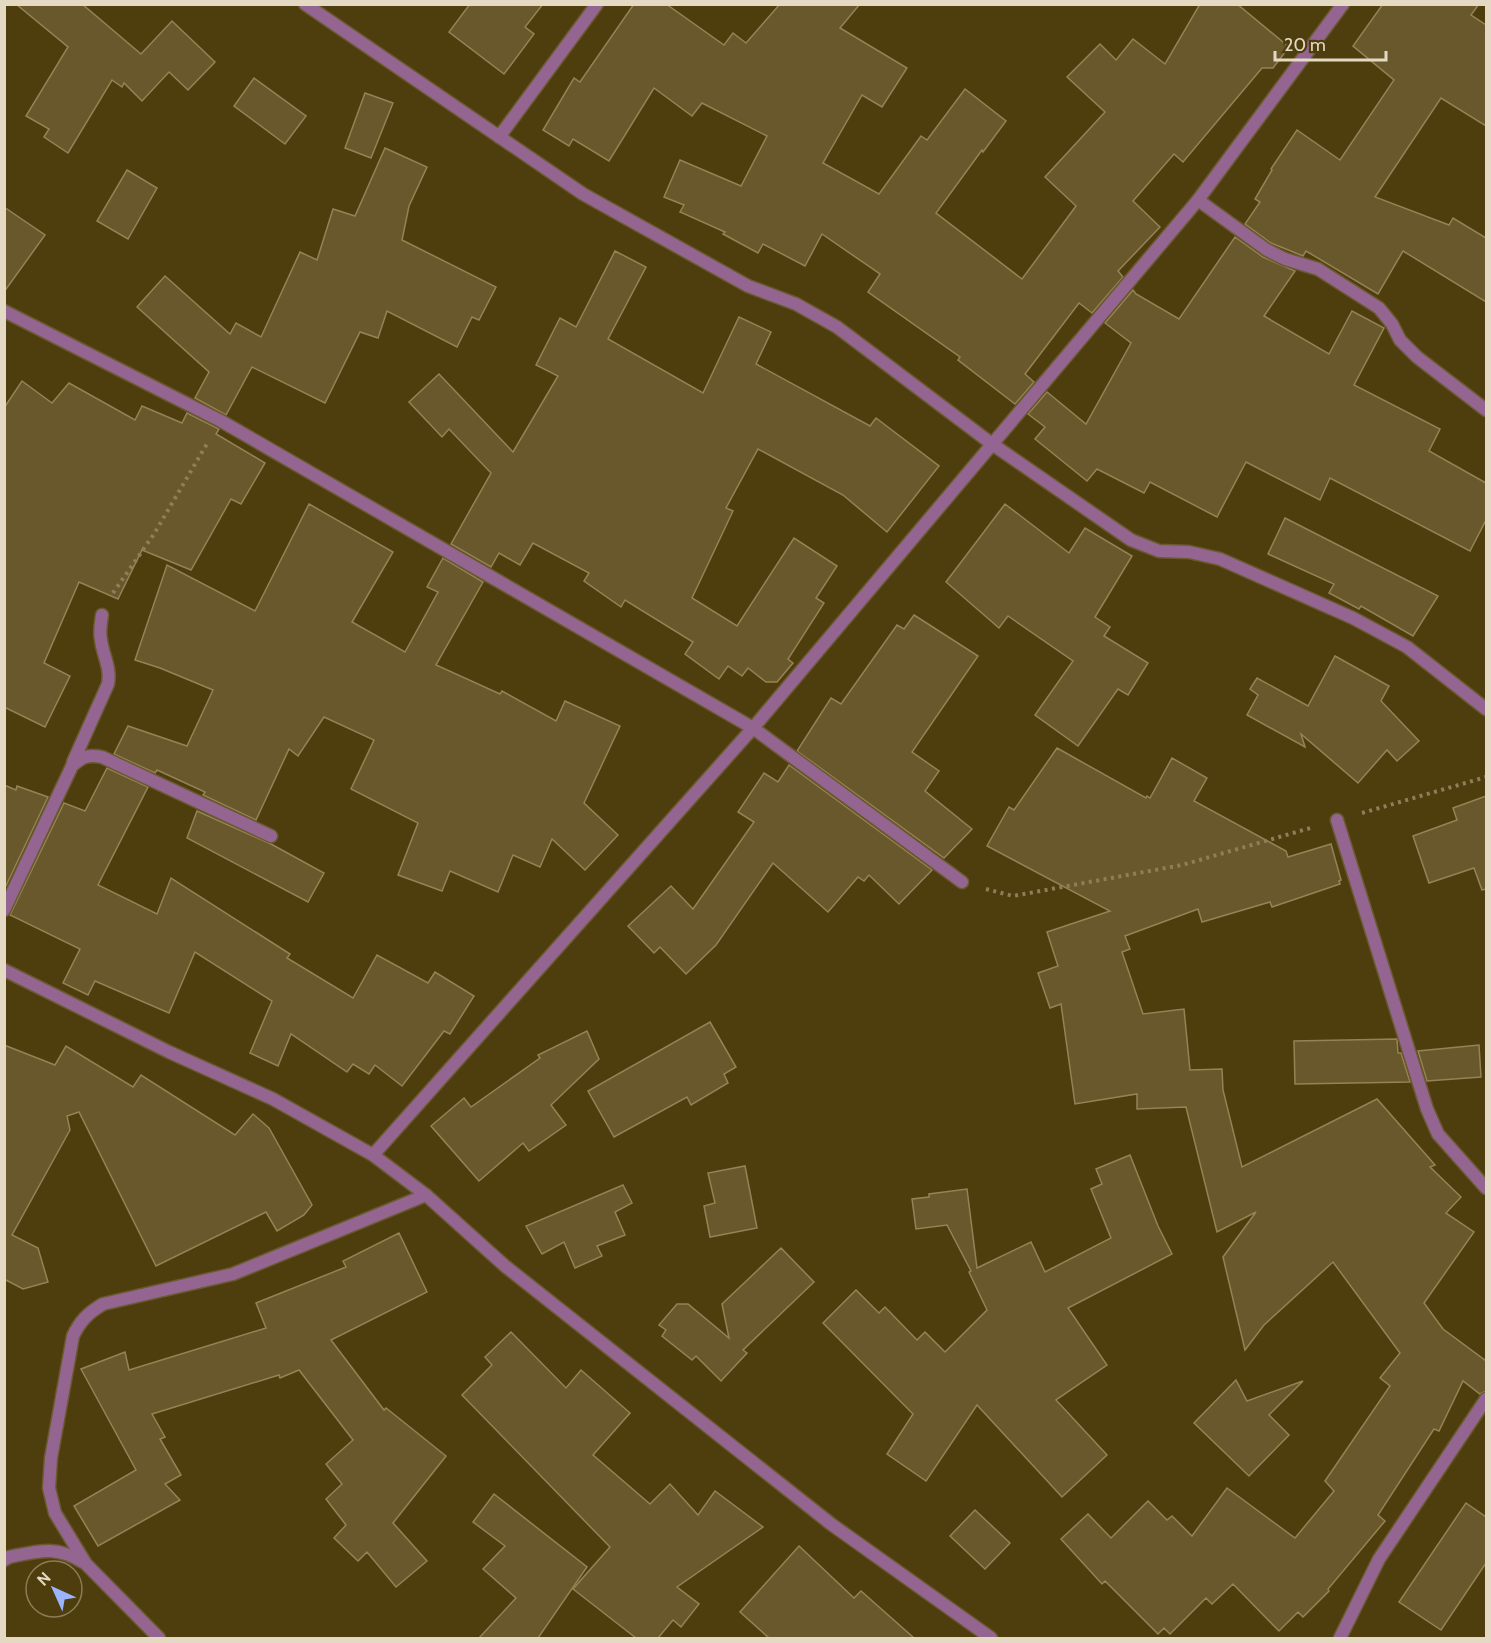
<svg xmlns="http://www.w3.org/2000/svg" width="1491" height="1643" font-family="Cabin,sans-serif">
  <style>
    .building { fill: #69582b; stroke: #958356; stroke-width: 1.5 }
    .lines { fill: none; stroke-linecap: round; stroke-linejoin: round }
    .minor-casing { stroke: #695a2f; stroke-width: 15 }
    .path { stroke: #8c7f59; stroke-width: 4; stroke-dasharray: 3 4.5; stroke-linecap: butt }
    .minor { stroke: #956592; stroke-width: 12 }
  </style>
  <rect width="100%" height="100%" fill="#4e3e0e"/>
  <g class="building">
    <polygon points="16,4 82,4 141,54 172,21 215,62 188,90 169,72 142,101 124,83 122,87 112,80 68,153 44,137 49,129 26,116 68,47"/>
    <polygon points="470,4 543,4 525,27 534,34 504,74 449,32"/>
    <polygon points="634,4 666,4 724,45 733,33 746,43 780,4 860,4 840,28 907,68 882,107 862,95 823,163 879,194 921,136 927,140 965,89 1006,121 983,152 982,150 936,213 1022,279 1076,206 1045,177 1105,112 1067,77 1100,44 1116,60 1133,39 1165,64 1200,4 1237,4 1289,47 1273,68 1262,68 1183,162 1174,154 1133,201 1160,227 1118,271 1123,277 1092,313 1079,303 1025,374 1034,382 1015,404 958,360 960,357 868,292 880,274 822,234 805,266 763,244 758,253 723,234 725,232 680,212 684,205 664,197 680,160 741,186 767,136 702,103 692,116 654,88 609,161 573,139 569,146 543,130 574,78 580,82"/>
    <polygon points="1383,4 1479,4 1471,15 1486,25 1486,126 1441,98 1375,197 1449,225 1453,218 1486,238 1486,302 1403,251 1378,294 1306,251 1303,256 1271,243 1245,224 1260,202 1255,199 1272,170 1271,169 1297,130 1340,160 1394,80 1353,46"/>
    <polygon points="254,78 306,116 285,144 234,106"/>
    <polygon points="365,93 393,103 371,158 345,148"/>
    <polygon points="385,148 427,167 409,206 402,240 496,287 479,320 472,317 457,347 387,311 378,338 360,332 325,403 252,367 226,415 195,398 209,372 137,307 165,276 230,334 236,323 261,337 300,252 317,260 333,209 355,216"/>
    <polygon points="127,170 157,188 128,239 97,221"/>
    <polygon points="4,207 45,235 4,292"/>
    <polygon points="1235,237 1263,257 1295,271 1264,316 1329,354 1352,311 1384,328 1354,385 1440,429 1429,451 1486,483 1486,520 1470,551 1330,478 1320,500 1246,462 1217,517 1150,482 1144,493 1097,469 1087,481 1035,439 1045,427 1028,414 1047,392 1086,424 1131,343 1105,323 1133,290 1136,294 1179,319"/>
    <polygon points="615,251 646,267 608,339 703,393 739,317 771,332 756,364 870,426 876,418 939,466 887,532 843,495 758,449 726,508 733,511 692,598 737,626 794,538 837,566 816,598 824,603 788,659 793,663 777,682 766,682 748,668 742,676 728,666 719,679 685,654 693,642 625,600 621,607 584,581 589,573 533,543 520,565 499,553 491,567 451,544 491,473 449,429 442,437 409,402 439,374 513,452 558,376 536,365 560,318 576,327"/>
    <polygon points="22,381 52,403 69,383 135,420 142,406 182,423 187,413 219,429 216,434 265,463 241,504 231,499 191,570 142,550 118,599 79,582 44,663 70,676 45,727 4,707 4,408"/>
    <polygon points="309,504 393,552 352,622 405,652 438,592 427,587 443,558 483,582 436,665 500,694 502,691 556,721 565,701 620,726 584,803 618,835 585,870 552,839 540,867 513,855 498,892 450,871 442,891 398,875 418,823 351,789 374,740 324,717 298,756 289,749 256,820 203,795 205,792 157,770 155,773 114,754 128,726 187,746 213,690 160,668 135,660 167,565 255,611"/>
    <polygon points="1005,504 1069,553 1085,528 1132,556 1095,617 1110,627 1104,636 1148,663 1128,695 1118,689 1078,746 1035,715 1073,661 1008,616 999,628 946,582"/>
    <polygon points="1285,518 1438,596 1413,636 1361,606 1359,609 1329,593 1334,584 1268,554"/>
    <polygon points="914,615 978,656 912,752 939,771 925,791 972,829 944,858 797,751 831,698 841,704 897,625 904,629"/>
    <polygon points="1335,656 1389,686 1381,701 1419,741 1397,761 1387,750 1358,783 1301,734 1305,747 1247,715 1258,695 1250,689 1257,678 1308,706"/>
    <polygon points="1057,748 1146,798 1147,796 1150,798 1172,758 1207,778 1194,801 1286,851 1288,857 1331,844 1341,880 1339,881 1340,884 1272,907 1270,902 1202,922 1198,909 1125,936 1130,949 1122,952 1143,1014 1184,1009 1190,1070 1222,1069 1223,1090 1242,1167 1377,1099 1435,1165 1430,1167 1461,1197 1446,1213 1474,1232 1424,1303 1443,1329 1486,1361 1486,1391 1480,1394 1463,1381 1439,1431 1434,1429 1378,1515 1385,1521 1328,1589 1329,1591 1303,1617 1298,1612 1279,1631 1233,1584 1212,1604 1206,1598 1170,1634 1164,1628 1158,1634 1105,1581 1102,1584 1061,1539 1088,1514 1111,1538 1148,1501 1167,1520 1172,1516 1192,1536 1227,1488 1295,1538 1334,1491 1325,1481 1390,1386 1380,1378 1400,1353 1333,1262 1264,1325 1245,1350 1223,1257 1256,1212 1217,1232 1186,1107 1137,1109 1137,1094 1075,1104 1061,1004 1050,1008 1038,973 1058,966 1047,932 1110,911 987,846 1009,807 1014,810"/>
    <polygon points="789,765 932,870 899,904 869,875 864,881 858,877 828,912 773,863 716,945 686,974 660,947 654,953 628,926 671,886 693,909 754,822 738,812 764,773 778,782"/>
    <polygon points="107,768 148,787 98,885 157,914 171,878 290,954 287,958 353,998 377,955 428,983 435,972 474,996 450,1034 444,1031 402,1086 375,1065 369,1074 353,1064 347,1072 291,1034 278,1066 250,1053 272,1001 195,952 169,1013 95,981 88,995 63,983 80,949 10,915 64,803 85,811"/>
    <polygon points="4,785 16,790 17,786 48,797 4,890"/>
    <polygon points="1486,796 1486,889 1482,890 1474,868 1429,883 1413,836 1457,820 1453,808"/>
    <polygon points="197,811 271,844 324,873 308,902 187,838"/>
    <polygon points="710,1022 736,1067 724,1074 728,1083 691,1105 687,1097 614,1137 588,1091"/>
    <polygon points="587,1031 599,1059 551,1105 566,1125 529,1151 523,1143 479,1181 431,1126 464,1098 471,1107 540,1058 538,1055"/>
    <polygon points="1397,1039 1398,1053 1401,1053 1410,1082 1295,1084 1294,1041"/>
    <polygon points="4,1045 55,1065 66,1046 133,1087 141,1075 235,1135 253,1114 269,1128 312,1205 304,1215 277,1231 266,1212 156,1266 79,1112 67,1116 70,1130 12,1235 38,1248 48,1282 23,1289 4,1279"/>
    <polygon points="1479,1045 1481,1077 1427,1081 1418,1051"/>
    <polygon points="1130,1155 1158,1226 1172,1254 1068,1308 1107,1365 1056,1400 1107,1455 1062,1497 977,1405 926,1481 887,1454 913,1414 823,1323 856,1290 879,1313 885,1307 917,1340 925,1332 945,1352 987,1310 969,1272 971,1271 947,1225 916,1229 912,1199 929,1197 929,1194 967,1189 977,1268 1031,1242 1045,1272 1111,1238 1091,1189 1102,1184 1096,1169"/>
    <polygon points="745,1166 757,1228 710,1237 704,1206 715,1203 708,1173"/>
    <polygon points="623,1185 632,1203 615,1212 625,1235 597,1246 602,1256 575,1268 564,1242 542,1254 526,1226"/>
    <polygon points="399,1233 427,1292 331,1340 384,1410 386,1408 446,1456 393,1523 427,1561 396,1587 367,1552 358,1561 334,1538 346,1525 326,1499 342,1484 326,1464 353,1440 299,1370 280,1378 279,1375 152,1414 165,1437 160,1439 181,1475 165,1484 180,1500 98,1546 74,1506 136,1470 81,1369 125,1352 129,1370 266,1328 256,1303 346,1267 343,1261"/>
    <polygon points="781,1248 814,1282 743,1350 747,1353 721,1381 696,1356 692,1360 662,1336 666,1330 659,1325 677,1304 688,1304 729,1338 722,1304"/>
    <polygon points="511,1332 566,1388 581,1370 630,1413 593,1455 650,1504 670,1484 698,1515 715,1491 763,1527 677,1587 699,1604 681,1627 673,1620 658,1638 636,1638 573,1589 610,1547 462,1395 492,1365 485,1357"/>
    <polygon points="1236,1380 1247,1401 1303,1381 1269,1415 1289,1435 1249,1476 1194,1423"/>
    <polygon points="494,1494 587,1567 538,1638 479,1638 516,1598 483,1569 505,1546 473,1522"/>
    <polygon points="1466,1503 1486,1517 1486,1563 1441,1630 1399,1602"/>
    <polygon points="975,1510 1010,1543 985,1569 950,1536"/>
    <polygon points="799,1546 854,1598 861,1591 914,1638 769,1638 740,1612"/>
  </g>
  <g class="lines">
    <g class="minor-casing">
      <g id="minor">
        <polyline points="305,4 583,194 748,286 796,304 837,327 992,444 1131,540 1159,551 1189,552 1220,559 1353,618 1407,647 1486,709"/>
        <polyline points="499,137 597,4"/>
        <polyline points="1198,200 1267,250 1285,259 1318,269 1379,308 1392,324 1400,340 1417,357 1486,410"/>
        <polyline points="4,311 221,421 753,728 962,882"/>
        <path d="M73,762L108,684C111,667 103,656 101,640C99,631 101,623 102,615"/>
        <polyline points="1337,820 1427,1109 1438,1134 1486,1188"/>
        <path d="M4,910L72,766C82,757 88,754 102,757L271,836"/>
        <polyline points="4,970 169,1052 273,1099 373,1155 426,1195 505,1266 831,1524 991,1638"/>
        <polyline points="373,1155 753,728 1198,200 1343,4"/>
        <path d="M4,1560L9,1557C39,1551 55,1545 83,1562"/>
        <path d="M159,1638L86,1564L55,1513L49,1488L51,1458L73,1336C80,1321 88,1313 103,1304L233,1274L426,1195"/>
        <polyline points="1340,1638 1379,1559 1486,1399"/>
      </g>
    </g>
    <g class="path">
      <polyline points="113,593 154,534 208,442"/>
      <polyline points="1362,813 1486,777"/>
      <polyline points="986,889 1013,896 1182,865 1314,827"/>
    </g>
    <use href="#minor" class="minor"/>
  </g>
  <rect width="1491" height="1643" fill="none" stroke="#e4dac3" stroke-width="12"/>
  <g transform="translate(54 1589) rotate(315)"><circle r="28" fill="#4e3e0e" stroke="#8a7c56" stroke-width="1.5"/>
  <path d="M0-4.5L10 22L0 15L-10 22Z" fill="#9bb4fd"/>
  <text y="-9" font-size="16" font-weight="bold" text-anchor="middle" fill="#e4dac3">N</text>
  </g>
  <path d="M1275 51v9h111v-9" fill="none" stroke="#e4dac3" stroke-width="3"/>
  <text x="1284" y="51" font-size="18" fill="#e4dac3" stroke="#4e3e0e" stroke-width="4.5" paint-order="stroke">20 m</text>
</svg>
